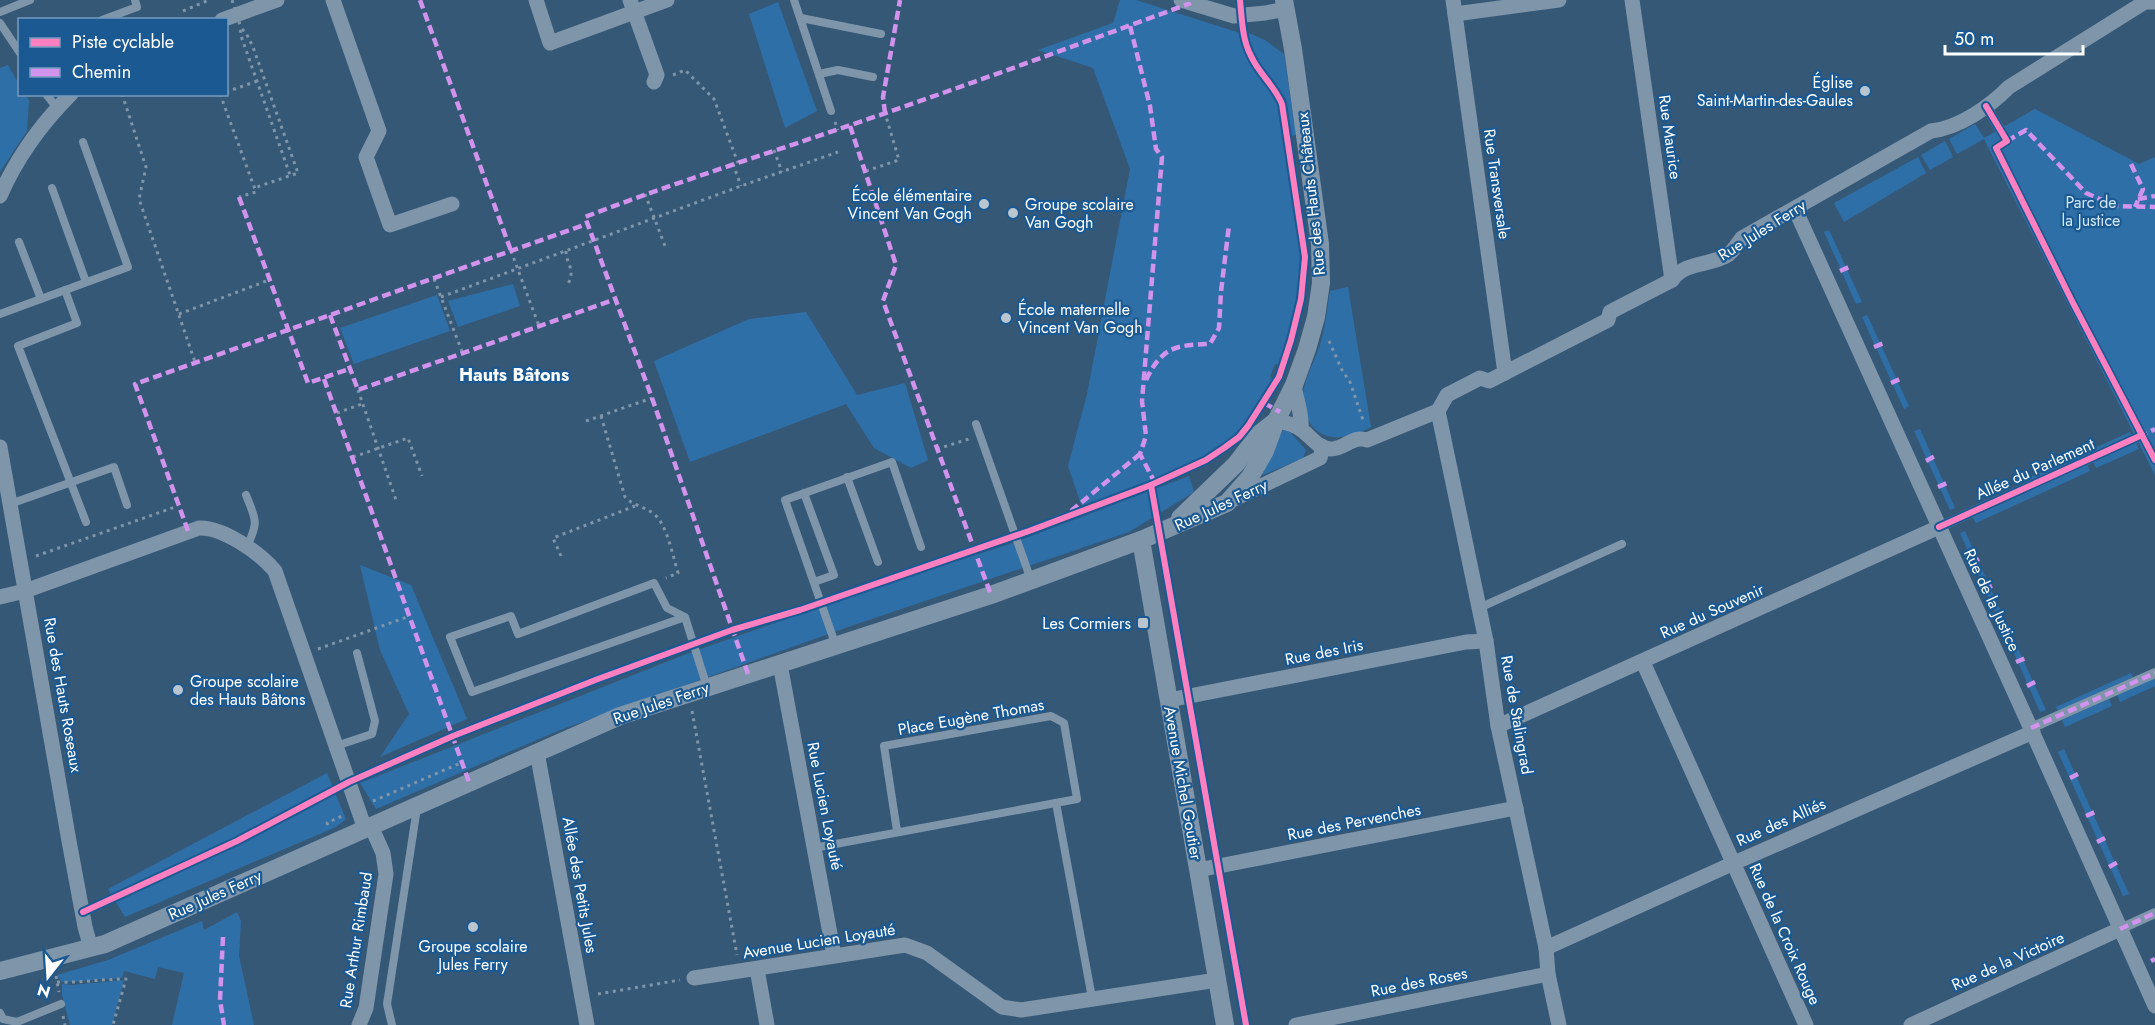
<svg xmlns="http://www.w3.org/2000/svg" width="2155" height="1025" font-family="Jost,sans-serif">
  <style>
    .green { fill: #2f6fa8 }
    .lines { fill: none; stroke-linecap: round; stroke-linejoin: round }
    .path { stroke: #7e95aa; stroke-width: 3; stroke-dasharray: 3 4.5; stroke-linecap: butt }
    .service { stroke: #7e95aa; stroke-width: 8 }
    .pedestrian { stroke: #7e95aa; stroke-width: 10 }
    .minor { stroke: #7e95aa; stroke-width: 15 }
    .tertiary { stroke: #7e95aa; stroke-width: 18 }
    .path-bridge { stroke: #7e95aa; stroke-width: 3; stroke-dasharray: 3 4.5; stroke-linecap: butt }
    .quiet { stroke: #d193ec; stroke-width: 4.5; stroke-dasharray: 9 4.5; stroke-linecap: butt }
    .cycleway-casing { stroke: #1b5992; stroke-width: 10 }
    .cycleway { stroke: #ff80c0; stroke-width: 6 }
    .poi-dot { fill: #b9c5cf; stroke: #1b5992; stroke-width: 2 }
    .labels { text-anchor: middle; dominant-baseline: central; stroke-width: 4.5; stroke-linejoin: round; paint-order: stroke }
    .poi-label { font-size: 16px; fill: #fff; stroke: #1b5992; text-anchor: end }
    .street-label { font-size: 16px; fill: #fff; stroke: #1b5992 }
    .park-label { font-size: 16px; fill: #d2e8fa; stroke: #1b5992 }
    .neighbourhood-label { font-size: 18px; font-weight: bold; fill: #fff; stroke: #1b5992 }
  </style>
  <rect width="100%" height="100%" fill="#365877"/>
  <g class="green">
    <path d="M1120,0H1136L1240,33L1246,57L1274,95L1280,111C1288,161 1301,214 1300,266C1300,300 1289,332 1280,365L1275,364L1270,377L1273,379L1253,415L1225,444L1187,467L1151,483L1082,507L1068,466L1087,394L1130,169L1093,68L1038,50L1113,23Z"/>
    <polygon points="778,2 817,111 785,128 749,14"/>
    <polygon points="1246,32 1265,40 1284,54 1296,135 1292,136 1286,99 1255,57 1249,46"/>
    <polygon points="8,65 19,84 20,94 26,95 29,101 27,131 0,172 0,68"/>
    <polygon points="2035,109 2139,164 2155,157 2155,475 1984,139 1957,154 1949,139 1975,124 1984,138"/>
    <polygon points="1945,141 1953,157 1930,170 1921,155"/>
    <polygon points="1918,157 1926,173 1844,222 1834,203"/>
    <polygon points="1829,230 1862,302 1856,304 1824,232"/>
    <polygon points="513,284 520,306 458,327 448,301"/>
    <path d="M1348,287L1371,427C1339,445 1306,441 1303,399C1302,384 1315,360 1320,345C1325,328 1327,309 1330,291Z"/>
    <polygon points="437,295 450,331 354,364 340,328"/>
    <polygon points="806,312 857,395 905,383 928,460 911,468 874,448 846,404 690,462 654,361 749,319"/>
    <polygon points="1867,315 1909,406 1904,409 1862,317"/>
    <polygon points="1920,429 1955,508 1950,510 1914,431"/>
    <polygon points="1288,430 1306,450 1303,458 1263,475 1261,474 1282,431"/>
    <polygon points="2130,432 2132,436 2025,484 2024,480"/>
    <polygon points="2136,442 2139,449 2096,468 2093,461"/>
    <polygon points="2087,464 2090,471 1976,523 1972,516"/>
    <polygon points="1189,476 1194,492 1129,532 851,626 560,730 376,809 360,783 684,655 891,582 1010,544"/>
    <polygon points="1965,531 2000,610 1995,612 1960,533"/>
    <polygon points="360,565 411,585 467,719 380,757 409,714 380,650"/>
    <polygon points="2010,631 2046,710 2040,712 2005,633"/>
    <polygon points="2131,673 2133,677 2058,711 2056,707"/>
    <polygon points="2155,678 2155,686 2120,702 2117,695"/>
    <polygon points="2109,699 2112,706 2065,727 2062,720"/>
    <polygon points="2064,749 2129,894 2123,896 2058,752"/>
    <polygon points="327,773 346,819 336,827 125,917 108,889"/>
    <path d="M237,912L241,921L239,956L254,1025H172L184,973L158,967L155,979L124,971L122,978C102,978 82,982 62,982L57,975L108,960L202,921L204,930Z"/>
    <polygon points="124,980 112,1025 70,1025 62,995 62,984 72,985"/>
  </g>
  <g class="lines">
    <g class="path">
      <polyline points="183,11 209,0"/>
      <polyline points="242,29 246,33 253,47 298,173 254,188"/>
      <polyline points="241,30 240,33 290,175"/>
      <polyline points="673,75 685,70 714,99 738,163"/>
      <polyline points="226,92 257,81"/>
      <polyline points="122,94 146,167 139,199 195,362"/>
      <polyline points="220,94 256,192 239,197"/>
      <polyline points="835,122 838,130"/>
      <polyline points="774,150 782,172"/>
      <polyline points="733,164 741,186"/>
      <polyline points="866,171 899,160 885,113"/>
      <polyline points="645,194 665,246"/>
      <polyline points="511,251 539,326"/>
      <path d="M566,251C566,265 576,268 568,284"/>
      <polyline points="434,279 463,354"/>
      <polyline points="441,297 741,186 838,152"/>
      <polyline points="179,314 269,280"/>
      <polyline points="1329,341 1342,370 1350,382 1364,423"/>
      <polyline points="358,390 396,500"/>
      <polyline points="337,413 362,404"/>
      <path d="M601,416L625,497C633,506 644,506 654,514C667,524 673,557 678,573L666,578"/>
      <polyline points="586,421 652,398"/>
      <polyline points="937,449 969,439"/>
      <polyline points="353,457 408,438 422,476"/>
      <polyline points="36,556 178,506"/>
      <polyline points="561,556 553,538 635,506"/>
      <polyline points="318,649 410,616"/>
      <polyline points="692,711 737,955"/>
      <polyline points="373,801 463,762"/>
      <polyline points="328,825 327,823 344,815"/>
      <polyline points="56,976 59,992"/>
      <path d="M57,982C80,983 102,979 126,979L113,1025"/>
      <polyline points="598,994 680,980"/>
      <polyline points="63,1016 65,1025"/>
    </g>
    <g class="service">
      <polyline points="794,0 831,111"/>
      <polyline points="0,12 30,0"/>
      <polyline points="801,18 881,34"/>
      <polyline points="102,20 137,7 135,0"/>
      <polyline points="0,23 20,53"/>
      <polyline points="819,74 838,70 873,77"/>
      <polyline points="46,94 57,108"/>
      <polyline points="52,188 86,282"/>
      <polyline points="19,242 41,299"/>
      <polyline points="65,290 77,323 18,346 86,522"/>
      <polyline points="0,314 128,267 83,142"/>
      <polyline points="976,424 1031,580"/>
      <polyline points="847,477 878,562"/>
      <polyline points="804,493 834,575 814,582"/>
      <path d="M246,495C256,521 259,520 247,547"/>
      <polyline points="10,504 114,467 127,505"/>
      <polyline points="1479,608 1622,544"/>
      <polyline points="685,617 472,692 450,637 511,616 518,634 654,583 667,608 685,617 707,687"/>
      <polyline points="836,646 785,500 892,462 921,547"/>
      <polyline points="336,746 372,734 375,721 357,653"/>
      <polyline points="1056,803 1092,998"/>
      <polyline points="814,848 1077,799 1064,723 1051,716 884,746 897,831"/>
      <polyline points="0,1013 3,1019 17,1022 61,1004"/>
      <polyline points="392,1025 387,1004 417,808"/>
    </g>
    <g class="pedestrian">
      <polyline points="1986,106 2007,141 1996,148 2072,301 2155,460"/>
      <polyline points="1939,527 2142,435"/>
      <polyline points="2031,728 2155,673"/>
      <polyline points="2120,929 2155,913"/>
    </g>
    <g class="minor">
      <polyline points="333,0 379,131 366,157 390,225 452,204"/>
      <polyline points="536,0 550,43 667,0"/>
      <polyline points="630,0 657,75 654,82"/>
      <polyline points="1181,0 1234,16 1265,13 1286,9"/>
      <polyline points="1453,0 1505,373"/>
      <polyline points="1632,0 1672,280"/>
      <polyline points="1455,14 1559,0"/>
      <polyline points="222,20 277,0"/>
      <path d="M0,196C17,157 41,124 71,94"/>
      <polyline points="1795,209 2027,720 2155,1006"/>
      <path d="M1294,385C1296,399 1303,416 1301,429"/>
      <polyline points="1438,411 1486,641 1498,726 1546,948 1548,974 1559,1025"/>
      <path d="M1276,421C1284,422 1296,425 1303,431C1312,438 1318,448 1331,449C1344,449 1354,435 1367,440L1438,411L1447,395L1480,378L1489,381L1608,320L1610,312L1672,280C1685,261 1712,266 1729,254C1734,250 1738,243 1742,238L1931,131C1959,128 1989,107 2009,87L2145,2H2155"/>
      <polyline points="0,447 69,841 85,927 91,948"/>
      <polyline points="1230,501 1320,458 1323,447"/>
      <path d="M0,597L25,591L199,528C223,527 260,553 275,571L365,829"/>
      <polyline points="1643,662 1806,1025"/>
      <polyline points="780,664 834,955"/>
      <polyline points="1169,700 1466,642 1486,641"/>
      <polyline points="1498,726 1939,527"/>
      <polyline points="537,752 587,1025"/>
      <polyline points="1198,870 1516,808"/>
      <polyline points="1546,948 1734,863 2033,732"/>
      <polyline points="757,969 767,1025"/>
      <polyline points="694,978 905,945 927,953 1002,1007 1021,1010 1217,980"/>
      <polyline points="359,1025 366,1008 386,874 383,853 371,826"/>
      <polyline points="1296,1025 1548,974"/>
      <polyline points="1911,1025 2120,929"/>
    </g>
    <g class="tertiary">
      <polyline points="1180,518 1236,464 1259,434 1273,423"/>
      <polyline points="1141,540 1225,1025"/>
      <polyline points="0,971 105,944 620,716 991,595 1141,540 1227,503 1250,477 1265,451 1276,421 1294,385 1307,349 1316,317 1321,283 1320,244 1293,49 1284,0"/>
    </g>
    <polyline class="path-bridge" points="232,0 241,28"/>
    <g class="quiet">
      <polyline points="420,0 511,251"/>
      <polyline points="1130,26 1150,106 1156,149 1162,157 1142,401 1146,436 1140,454 1155,483"/>
      <polyline points="885,113 883,97 900,0"/>
      <polyline points="850,126 896,265 883,301 991,595"/>
      <polyline points="2007,141 2026,130 2086,193 2116,206 2155,207"/>
      <polyline points="2131,164 2143,189 2135,207"/>
      <polyline points="239,197 308,383 349,369"/>
      <polyline points="2138,199 2155,196"/>
      <polyline points="1840,271 1849,267"/>
      <polyline points="330,315 358,390 616,299"/>
      <polyline points="1874,347 1884,343"/>
      <polyline points="324,379 469,782"/>
      <path d="M1146,380C1162,347 1175,345 1210,344L1219,328L1221,292L1229,225"/>
      <polyline points="1891,383 1900,379"/>
      <polyline points="1264,403 1280,412"/>
      <polyline points="2139,437 2155,429"/>
      <polyline points="1926,461 1935,456"/>
      <polyline points="1938,487 1947,483"/>
      <polyline points="1071,511 1140,454"/>
      <polyline points="188,531 135,384 587,224"/>
      <polyline points="1971,563 1981,558"/>
      <polyline points="1984,590 1993,585"/>
      <polyline points="2016,662 2026,658"/>
      <path d="M748,674L652,398L585,217C668,185 754,158 839,129C957,89 1074,46 1191,3"/>
      <polyline points="2027,686 2037,681"/>
      <polyline points="2031,728 2155,673"/>
      <polyline points="2070,778 2078,774"/>
      <polyline points="2086,816 2095,812"/>
      <polyline points="2097,842 2107,837"/>
      <polyline points="2109,867 2118,862"/>
      <polyline points="2120,929 2155,913"/>
      <polyline points="223,937 220,1000 224,1025"/>
      <polyline points="2151,961 2155,959"/>
    </g>
    <g class="cycleway-casing">
      <g id="cycleway">
        <polyline points="1986,106 2007,141 1996,148 2072,301 2155,460"/>
        <polyline points="1151,485 1246,1025"/>
        <polyline points="1939,527 2142,435"/>
        <path d="M83,912L237,841L349,782L453,736L598,679L732,630L800,610L1029,531L1151,485L1206,460L1224,448L1239,437L1248,426L1279,377L1291,340L1301,299L1305,257L1282,104C1275,86 1259,74 1251,56C1242,39 1242,19 1240,0"/>
      </g>
    </g>
    <use href="#cycleway" class="cycleway"/>
  </g>
  <g class="poi-dot">
    <circle cx="1865" cy="91" r="6"/>
    <circle cx="984" cy="204" r="6"/>
    <circle cx="1013" cy="213" r="6"/>
    <circle cx="1006" cy="318" r="6"/>
    <rect x="1137" y="617" width="12" height="12" rx="3"/>
    <circle cx="178" cy="690" r="6"/>
    <circle cx="473" cy="927" r="6"/>
  </g>
  <g class="labels">
    <g class="poi-label">
      <text x="1853" y="82">Église<tspan x="1853" dy="18">Saint-Martin-des-Gaules</tspan></text>
      <text x="972" y="195">École élémentaire<tspan x="972" dy="18">Vincent Van Gogh</tspan></text>
      <text x="1025" y="204" text-anchor="start">Groupe scolaire<tspan x="1025" dy="18">Van Gogh</tspan></text>
      <text x="1018" y="309" text-anchor="start">École maternelle<tspan x="1018" dy="18">Vincent Van Gogh</tspan></text>
      <text x="1131" y="623">Les Cormiers</text>
      <text x="190" y="681" text-anchor="start">Groupe scolaire<tspan x="190" dy="18">des Hauts Bâtons</tspan></text>
      <text x="473" y="946" text-anchor="middle">Groupe scolaire<tspan x="473" dy="18">Jules Ferry</tspan></text>
    </g>
    <g class="street-label">
      <text transform="translate(1670 137) rotate(82)">Rue Maurice</text>
      <text transform="translate(1497 184) rotate(82)">Rue Transversale</text>
      <text transform="translate(1311 194) rotate(-96)">Rue des Hauts Châteaux</text>
      <text transform="translate(1762 230) rotate(-32)">Rue Jules Ferry</text>
      <text transform="translate(2035 469) rotate(-24)">Allée du Parlement</text>
      <text transform="translate(1221 505) rotate(-25)">Rue Jules Ferry</text>
      <text transform="translate(1992 600) rotate(65)">Rue de la Justice</text>
      <text transform="translate(1712 611) rotate(-24)">Rue du Souvenir</text>
      <text transform="translate(1324 652) rotate(-11)">Rue des Iris</text>
      <text transform="translate(63 695) rotate(80)">Rue des Hauts Roseaux</text>
      <text transform="translate(661 703) rotate(-19)">Rue Jules Ferry</text>
      <text transform="translate(1517 715) rotate(80)">Rue de Stalingrad</text>
      <text transform="translate(971 717) rotate(-10)">Place Eugène Thomas</text>
      <text transform="translate(1183 783) rotate(80)">Avenue Michel Goutier</text>
      <text transform="translate(825 806) rotate(79)">Rue Lucien Loyauté</text>
      <text transform="translate(1354 822) rotate(-11)">Rue des Pervenches</text>
      <text transform="translate(1781 822) rotate(-24)">Rue des Alliés</text>
      <text transform="translate(580 885) rotate(80)">Allée des Petits Jules</text>
      <text transform="translate(215 895) rotate(-24)">Rue Jules Ferry</text>
      <text transform="translate(1785 934) rotate(66)">Rue de la Croix Rouge</text>
      <text transform="translate(356 940) rotate(-81)">Rue Arthur Rimbaud</text>
      <text transform="translate(819 941) rotate(-9)">Avenue Lucien Loyauté</text>
      <text transform="translate(2008 961) rotate(-24)">Rue de la Victoire</text>
      <text transform="translate(1419 982) rotate(-11)">Rue des Roses</text>
    </g>
    <g class="park-label">
      <text x="2091" y="202">Parc de<tspan x="2091" dy="18">la Justice</tspan></text>
    </g>
    <g class="neighbourhood-label">
      <text x="514" y="375">Hauts Bâtons</text>
    </g>
  </g>
  <rect x="18" y="18" width="210" height="78" fill="#1b5992" stroke="#769bbe" stroke-width="1.5"/>
  <rect x="30" y="38" width="30" height="9" fill="#ff80c0" stroke="#769bbe" stroke-width="1.5"/>
  <text x="72" y="48" font-size="18" fill="#ffffff">Piste cyclable</text>
  <rect x="30" y="68" width="30" height="9" fill="#d193ec" stroke="#769bbe" stroke-width="1.5"/>
  <text x="72" y="78" font-size="18" fill="#ffffff">Chemin</text>
  <g transform="translate(48 977) rotate(197)" stroke="#1b5992" stroke-width="4.5" paint-order="stroke">
  <path d="M0-4.5L10 22L0 15L-10 22Z" fill="#ffffff"/>
  <text y="-9" font-size="16" font-weight="bold" text-anchor="middle" fill="#ffffff">N</text>
  </g>
  <path d="M1945 45v9h138v-9" fill="none" stroke="#ffffff" stroke-width="3"/>
  <text x="1954" y="45" font-size="18" fill="#ffffff" stroke="#1b5992" stroke-width="4.5" paint-order="stroke">50 m</text>
</svg>
